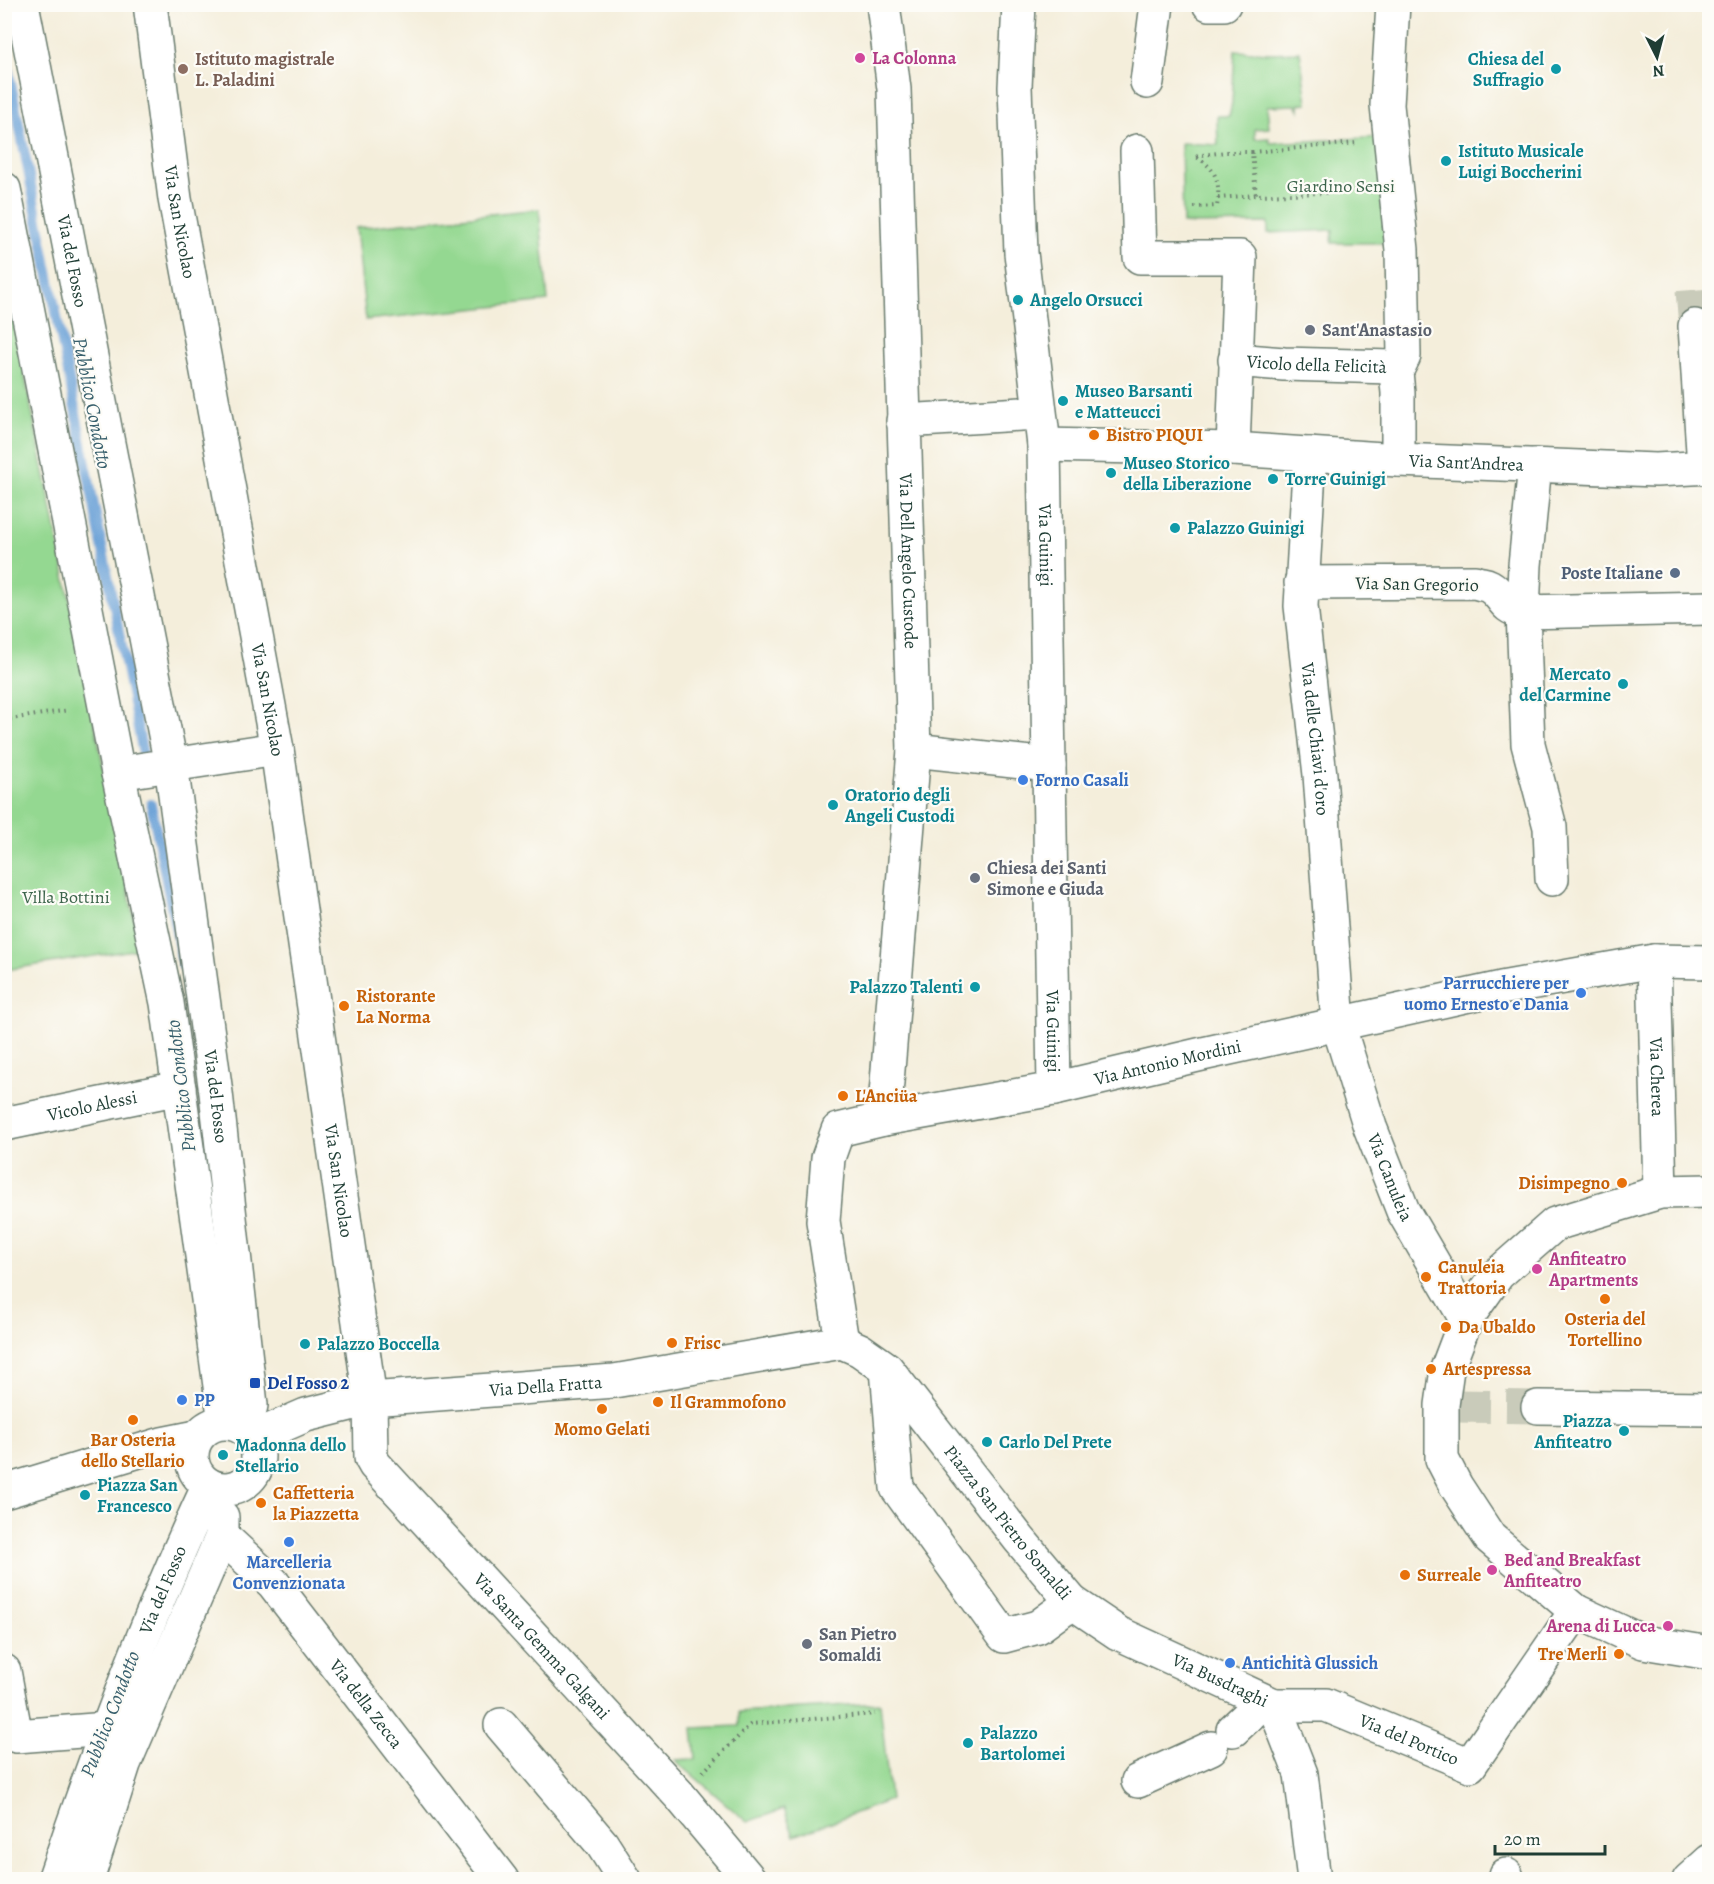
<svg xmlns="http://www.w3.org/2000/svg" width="1714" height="1884" font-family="Alegreya,serif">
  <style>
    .green { fill: #94d891; stroke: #5a8a62; stroke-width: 1.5 }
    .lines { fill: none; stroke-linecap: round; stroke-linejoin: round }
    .stream { stroke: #6aa1d7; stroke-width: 10 }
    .minor-tunnel { stroke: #c9cbba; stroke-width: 33; stroke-dasharray: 33 16; stroke-linecap: butt }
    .minor-casing { stroke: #6a7b6e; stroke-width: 36 }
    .path { stroke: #6a7b6e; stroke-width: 4; stroke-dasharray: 1.5 4.5; stroke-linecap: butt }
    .minor { stroke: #fff; stroke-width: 33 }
    .hotel-dot { fill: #d1479c; stroke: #fdfcf7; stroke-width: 2 }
    .education-dot { fill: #8d6e63; stroke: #fdfcf7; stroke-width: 2 }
    .culture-dot { fill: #0f9aa8; stroke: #fdfcf7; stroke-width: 2 }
    .worship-dot { fill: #6b7280; stroke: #fdfcf7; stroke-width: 2 }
    .food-dot { fill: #e8710a; stroke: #fdfcf7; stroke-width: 2 }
    .service-dot { fill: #5c6f8a; stroke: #fdfcf7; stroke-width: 2 }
    .shop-dot { fill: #3f7fe0; stroke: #fdfcf7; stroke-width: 2 }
    .transit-dot { fill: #1a4fb4; stroke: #fdfcf7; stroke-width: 2 }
    .labels { text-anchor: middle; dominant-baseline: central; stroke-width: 4.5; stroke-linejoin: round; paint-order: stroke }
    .hotel-label { font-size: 18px; font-weight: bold; fill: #b23c85; stroke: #fdfcf7; text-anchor: start }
    .education-label { font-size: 18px; font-weight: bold; fill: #785e54; stroke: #fdfcf7; text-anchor: start }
    .culture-label { font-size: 18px; font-weight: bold; fill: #0d838f; stroke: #fdfcf7; text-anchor: start }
    .park-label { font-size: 18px; fill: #3c644b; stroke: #fdfcf7 }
    .street-label { font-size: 18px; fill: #1f3d34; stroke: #fdfcf7 }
    .worship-label { font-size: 18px; font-weight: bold; fill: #5b616d; stroke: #fdfcf7; text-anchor: start }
    .food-label { font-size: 18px; font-weight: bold; fill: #c56008; stroke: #fdfcf7; text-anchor: start }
    .service-label { font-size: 18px; font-weight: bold; fill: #4e5e75; stroke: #fdfcf7; text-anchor: end }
    .shop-label { font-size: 18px; font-weight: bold; fill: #366cbe; stroke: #fdfcf7; text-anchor: start }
    .transit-label { font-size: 18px; font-weight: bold; fill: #164399; stroke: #fdfcf7; text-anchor: start }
    .water-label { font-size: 20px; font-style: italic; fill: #39606d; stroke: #fdfcf7 }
  </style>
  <rect width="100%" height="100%" fill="#fdfcf7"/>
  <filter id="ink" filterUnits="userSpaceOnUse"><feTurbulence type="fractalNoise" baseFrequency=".0167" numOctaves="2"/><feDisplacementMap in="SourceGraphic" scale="12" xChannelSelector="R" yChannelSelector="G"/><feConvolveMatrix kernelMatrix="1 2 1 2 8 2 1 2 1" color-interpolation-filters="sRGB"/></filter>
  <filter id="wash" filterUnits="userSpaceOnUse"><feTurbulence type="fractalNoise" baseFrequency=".008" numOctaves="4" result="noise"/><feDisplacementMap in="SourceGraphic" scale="24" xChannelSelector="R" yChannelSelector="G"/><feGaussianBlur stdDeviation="1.35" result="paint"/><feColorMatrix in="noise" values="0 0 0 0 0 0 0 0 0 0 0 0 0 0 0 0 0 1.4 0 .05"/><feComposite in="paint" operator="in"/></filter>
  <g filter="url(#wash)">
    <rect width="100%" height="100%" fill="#f4eedb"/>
    <g class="green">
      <polygon points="1235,51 1269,53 1300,52 1307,103 1299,104 1299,110 1296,105 1267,106 1269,128 1255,129 1255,139 1269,138 1270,143 1384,137 1390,243 1332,243 1333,230 1268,233 1268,223 1183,224 1181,143 1218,145 1217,116 1229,116 1232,103"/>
      <polygon points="539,209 548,301 366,320 356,228"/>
      <polygon points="4,273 140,949 5,970 4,970"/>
      <polygon points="880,1703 890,1800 794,1836 784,1809 747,1822 675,1760 696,1759 693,1728 739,1726 739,1712"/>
    </g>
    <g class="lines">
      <g class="stream">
        <polyline points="4,48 145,764"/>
        <polyline points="151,804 183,966"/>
      </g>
    </g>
  </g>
  <g filter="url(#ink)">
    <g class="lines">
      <g class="minor-tunnel">
        <polyline points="1692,290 1695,326"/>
        <polyline points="1457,1406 1538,1407"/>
      </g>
      <g class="minor-casing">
        <g id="minor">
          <path id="s1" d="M22,4L171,765L216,1093L251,1405L246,1429"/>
          <path id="s2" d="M150,4L175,199L277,749L370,1399L371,1458L375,1465L679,1795L750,1880"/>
          <path id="s3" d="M883,4L894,89L914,750L884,1119"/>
          <path id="s4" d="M1019,4L1015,87L1021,253L1044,445L1054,1089"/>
          <polyline points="1209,4 1224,4"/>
          <polyline points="1393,4 1387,105 1402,250 1404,356 1396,372 1398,393 1398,460"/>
          <polyline points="1147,82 1157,4"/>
          <polyline points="1137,151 1140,257 1240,257 1233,449"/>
          <polyline points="4,189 118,773 167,1003 225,1422"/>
          <polyline points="1695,326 1704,467"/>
          <path id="s5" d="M1235,360L1284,364L1391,367L1396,372"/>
          <polyline points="903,421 1039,413"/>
          <path id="s6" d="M1044,445L1233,449L1398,460L1656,470L1710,467"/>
          <path id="s7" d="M1310,454L1301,606L1320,775L1338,1024L1370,1127L1403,1211L1466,1319"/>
          <polyline points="1535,465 1525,565 1523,612 1528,744 1550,827 1552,879"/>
          <path d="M1301,583L1475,582C1479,584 1485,584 1489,586C1505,595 1500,607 1523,612L1710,608"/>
          <polyline points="914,750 1049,765"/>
          <polyline points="118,773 277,749"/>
          <path id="s8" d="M1654,961L1660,1192"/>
          <path id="s9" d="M4,1124L179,1088"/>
          <polyline points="1710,1191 1660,1192 1555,1224 1498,1274 1466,1319 1447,1369 1442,1405 1442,1459 1456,1486 1490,1538 1576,1611 1643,1642 1710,1653"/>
          <path id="s10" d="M842,1342L823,1221L828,1158L838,1130L884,1119L1054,1089L1198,1055L1501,988L1654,961L1710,962"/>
          <path id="s11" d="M842,1342L860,1350L887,1369L1019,1539L1072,1602L1038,1627L1004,1636L897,1488L887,1369"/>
          <polyline points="1538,1407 1710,1409"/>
          <circle cx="225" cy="1456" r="33"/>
          <path id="s12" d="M253,1438L306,1415L370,1399L614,1381L842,1342"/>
          <polyline points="4,1492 162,1444 197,1437"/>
          <path id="s13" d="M222,1536L273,1583L502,1880"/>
          <path id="s14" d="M1072,1602L1118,1633L1274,1705L1301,1774L1314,1880"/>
          <polyline points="4,1671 16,1736 107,1729 125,1732"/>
          <path id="s15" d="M1274,1705H1326L1470,1765L1576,1611"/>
          <polyline points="501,1725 602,1844 625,1880"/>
          <polyline points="1233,1730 1264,1701"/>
          <polyline points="1138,1781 1211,1748"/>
          <polyline points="1506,1875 1508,1880"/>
          <path id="s16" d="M54,1880C99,1746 149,1613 209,1485"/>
          <polyline points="87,1880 124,1764 222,1536 222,1517"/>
          <polyline points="1689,1880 1710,1861"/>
        </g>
      </g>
      <g class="path">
        <polyline points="1252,152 1357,143"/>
        <polyline points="1218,198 1256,195"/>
        <path d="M1194,207L1217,206C1221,182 1216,168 1195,156L1225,152H1252L1256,195L1324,193L1362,189"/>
        <polyline points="4,720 69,710"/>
        <polyline points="703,1772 751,1724 875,1714"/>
      </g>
      <use href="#minor" class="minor"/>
    </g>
  </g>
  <g class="hotel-dot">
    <circle cx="860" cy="58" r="6"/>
    <circle cx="1537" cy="1269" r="6"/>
    <circle cx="1492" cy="1570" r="6"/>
    <circle cx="1668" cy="1626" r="6"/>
  </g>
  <circle class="education-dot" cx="183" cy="69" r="6"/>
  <g class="culture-dot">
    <circle cx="1556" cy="69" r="6"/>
    <circle cx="1446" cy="161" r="6"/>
    <circle cx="1018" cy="300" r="6"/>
    <circle cx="1063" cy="401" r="6"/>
    <circle cx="1111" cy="473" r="6"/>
    <circle cx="1273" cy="479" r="6"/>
    <circle cx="1175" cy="528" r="6"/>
    <circle cx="1623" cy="684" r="6"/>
    <circle cx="833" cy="805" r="6"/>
    <circle cx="975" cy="987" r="6"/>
    <circle cx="305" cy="1344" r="6"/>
    <circle cx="1624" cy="1431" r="6"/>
    <circle cx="987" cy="1442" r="6"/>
    <circle cx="223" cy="1455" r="6"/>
    <circle cx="85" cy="1495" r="6"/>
    <circle cx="968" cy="1743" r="6"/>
  </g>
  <g class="worship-dot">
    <circle cx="1310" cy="330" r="6"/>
    <circle cx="975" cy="878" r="6"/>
    <circle cx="807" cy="1644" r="6"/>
  </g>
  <g class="food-dot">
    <circle cx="1094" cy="435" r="6"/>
    <circle cx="344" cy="1006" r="6"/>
    <circle cx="843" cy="1096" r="6"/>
    <circle cx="1622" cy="1183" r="6"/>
    <circle cx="1426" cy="1277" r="6"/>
    <circle cx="1605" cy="1299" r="6"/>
    <circle cx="1446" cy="1327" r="6"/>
    <circle cx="672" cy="1343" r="6"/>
    <circle cx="1431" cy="1369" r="6"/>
    <circle cx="658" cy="1402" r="6"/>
    <circle cx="602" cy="1409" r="6"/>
    <circle cx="133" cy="1420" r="6"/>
    <circle cx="261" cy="1503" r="6"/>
    <circle cx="1405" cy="1575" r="6"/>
    <circle cx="1619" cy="1654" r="6"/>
  </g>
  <circle class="service-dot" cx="1675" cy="573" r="6"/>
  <g class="shop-dot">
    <circle cx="1023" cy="780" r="6"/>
    <circle cx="1581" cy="993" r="6"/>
    <circle cx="182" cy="1400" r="6"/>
    <circle cx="289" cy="1542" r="6"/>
    <circle cx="1230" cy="1663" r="6"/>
  </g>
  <rect class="transit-dot" x="249" y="1377" width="12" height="12" rx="3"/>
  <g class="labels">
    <g class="hotel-label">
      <text x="872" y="58">La Colonna</text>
      <text x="1549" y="1259">Anfiteatro<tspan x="1549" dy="21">Apartments</tspan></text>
      <text x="1504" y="1560">Bed and Breakfast<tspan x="1504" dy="21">Anfiteatro</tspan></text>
      <text x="1656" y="1626" text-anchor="end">Arena di Lucca</text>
    </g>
    <g class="education-label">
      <text x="195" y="59">Istituto magistrale<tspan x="195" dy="21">L. Paladini</tspan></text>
    </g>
    <g class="culture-label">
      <text x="1544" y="59" text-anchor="end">Chiesa del<tspan x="1544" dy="21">Suffragio</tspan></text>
      <text x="1458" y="151">Istituto Musicale<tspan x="1458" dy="21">Luigi Boccherini</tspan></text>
      <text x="1030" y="300">Angelo Orsucci</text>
      <text x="1075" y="391">Museo Barsanti<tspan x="1075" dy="21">e Matteucci</tspan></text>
      <text x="1123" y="463">Museo Storico<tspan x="1123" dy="21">della Liberazione</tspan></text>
      <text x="1285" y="479">Torre Guinigi</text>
      <text x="1187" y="528">Palazzo Guinigi</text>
      <text x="1611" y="674" text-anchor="end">Mercato<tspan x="1611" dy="21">del Carmine</tspan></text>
      <text x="845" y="795">Oratorio degli<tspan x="845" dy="21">Angeli Custodi</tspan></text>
      <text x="963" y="987" text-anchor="end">Palazzo Talenti</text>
      <text x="317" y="1344">Palazzo Boccella</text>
      <text x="1612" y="1421" text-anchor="end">Piazza<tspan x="1612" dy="21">Anfiteatro</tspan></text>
      <text x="999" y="1442">Carlo Del Prete</text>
      <text x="235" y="1445">Madonna dello<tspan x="235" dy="21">Stellario</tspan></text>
      <text x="97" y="1485">Piazza San<tspan x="97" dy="21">Francesco</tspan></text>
      <text x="980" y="1733">Palazzo<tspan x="980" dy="21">Bartolomei</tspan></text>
    </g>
    <g class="park-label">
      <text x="1341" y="186">Giardino Sensi</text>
      <text x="66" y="897">Villa Bottini</text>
    </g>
    <g class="street-label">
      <text stroke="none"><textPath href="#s2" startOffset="220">Via San Nicolao</textPath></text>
      <text stroke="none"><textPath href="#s1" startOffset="262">Via del Fosso</textPath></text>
      <text stroke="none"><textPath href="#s5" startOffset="82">Vicolo della Felicità</textPath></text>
      <text stroke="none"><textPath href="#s6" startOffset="423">Via Sant'Andrea</textPath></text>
      <text stroke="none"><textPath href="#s4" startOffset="543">Via Guinigi</textPath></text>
      <text stroke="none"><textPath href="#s3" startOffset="558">Via Dell Angelo Custode</textPath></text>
      <text transform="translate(1417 584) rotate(1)">Via San Gregorio</text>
      <text stroke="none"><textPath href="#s2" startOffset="706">Via San Nicolao</textPath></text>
      <text stroke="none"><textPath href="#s7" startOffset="286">Via delle Chiavi d'oro</textPath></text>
      <text stroke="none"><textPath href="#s4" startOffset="1029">Via Guinigi</textPath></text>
      <text stroke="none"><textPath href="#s10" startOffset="552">Via Antonio Mordini</textPath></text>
      <text stroke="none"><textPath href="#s8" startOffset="116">Via Cherea</textPath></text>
      <text stroke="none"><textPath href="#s1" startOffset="1110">Via del Fosso</textPath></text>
      <text stroke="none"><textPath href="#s9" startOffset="90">Vicolo Alessi</textPath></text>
      <text stroke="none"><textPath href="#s7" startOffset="734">Via Canuleia</textPath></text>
      <text stroke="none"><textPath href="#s2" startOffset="1192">Via San Nicolao</textPath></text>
      <text stroke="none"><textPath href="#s12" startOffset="300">Via Della Fratta</textPath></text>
      <text stroke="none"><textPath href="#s11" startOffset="248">Piazza San Pietro Somaldi</textPath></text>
      <text stroke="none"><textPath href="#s16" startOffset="310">Via del Fosso</textPath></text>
      <text stroke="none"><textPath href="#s2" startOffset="1726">Via Santa Gemma Galgani</textPath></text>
      <text stroke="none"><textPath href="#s14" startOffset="168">Via Busdraghi</textPath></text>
      <text stroke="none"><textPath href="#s13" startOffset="222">Via della Zecca</textPath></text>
      <text stroke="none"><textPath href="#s15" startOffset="142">Via del Portico</textPath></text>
    </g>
    <g class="worship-label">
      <text x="1322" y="330">Sant'Anastasio</text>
      <text x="987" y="868">Chiesa dei Santi<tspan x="987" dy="21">Simone e Giuda</tspan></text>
      <text x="819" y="1634">San Pietro<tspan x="819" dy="21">Somaldi</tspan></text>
    </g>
    <g class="food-label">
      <text x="1106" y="435">Bistro PIQUI</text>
      <text x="356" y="996">Ristorante<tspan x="356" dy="21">La Norma</tspan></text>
      <text x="855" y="1096">L'Anciüa</text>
      <text x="1610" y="1183" text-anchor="end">Disimpegno</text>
      <text x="1438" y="1267">Canuleia<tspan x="1438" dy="21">Trattoria</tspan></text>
      <text x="1605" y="1319" text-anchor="middle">Osteria del<tspan x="1605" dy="21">Tortellino</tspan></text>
      <text x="1458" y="1327">Da Ubaldo</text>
      <text x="684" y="1343">Frisc</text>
      <text x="1443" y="1369">Artespressa</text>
      <text x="670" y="1402">Il Grammofono</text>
      <text x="602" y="1429" text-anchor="middle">Momo Gelati</text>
      <text x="133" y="1440" text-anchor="middle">Bar Osteria<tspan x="133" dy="21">dello Stellario</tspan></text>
      <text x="273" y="1493">Caffetteria<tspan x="273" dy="21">la Piazzetta</tspan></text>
      <text x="1417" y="1575">Surreale</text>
      <text x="1607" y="1654" text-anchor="end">Tre Merli</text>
    </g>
    <g class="service-label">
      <text x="1663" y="573">Poste Italiane</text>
    </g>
    <g class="shop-label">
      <text x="1035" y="780">Forno Casali</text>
      <text x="1569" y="983" text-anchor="end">Parrucchiere per<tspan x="1569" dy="21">uomo Ernesto e Dania</tspan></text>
      <text x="194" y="1400">PP</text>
      <text x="289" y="1562" text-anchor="middle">Marcelleria<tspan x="289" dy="21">Convenzionata</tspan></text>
      <text x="1242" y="1663">Antichità Glussich</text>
    </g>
    <g class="transit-label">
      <text x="267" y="1383">Del Fosso 2</text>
    </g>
    <g class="water-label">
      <text transform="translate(92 403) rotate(79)">Pubblico Condotto</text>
      <text transform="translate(181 1086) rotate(-97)">Pubblico Condotto</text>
      <text transform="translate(110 1714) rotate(-69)">Pubblico Condotto</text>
    </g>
  </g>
  <rect width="1714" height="1884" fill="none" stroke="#fdfcf7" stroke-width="24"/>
  <g transform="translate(1657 57) rotate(174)" stroke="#fdfcf7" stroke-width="4.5" paint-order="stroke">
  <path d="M0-4.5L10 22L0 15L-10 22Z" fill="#1f3d34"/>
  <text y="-9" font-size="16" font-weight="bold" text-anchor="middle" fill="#1f3d34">N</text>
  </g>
  <path d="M1495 1845v9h110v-9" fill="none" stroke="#1f3d34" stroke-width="3"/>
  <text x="1504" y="1845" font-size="18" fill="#1f3d34" stroke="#fdfcf7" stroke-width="4.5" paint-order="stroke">20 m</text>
</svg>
